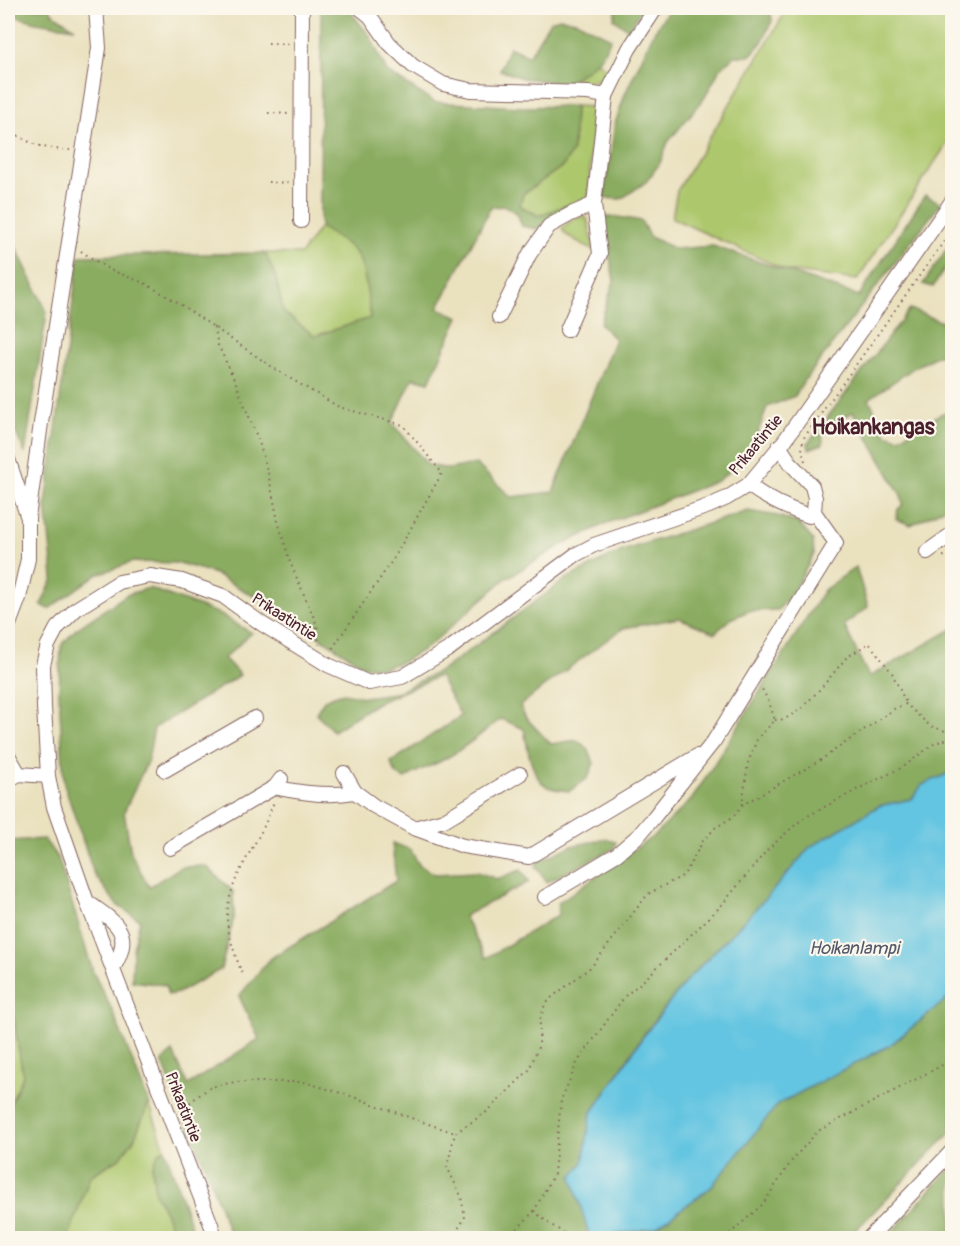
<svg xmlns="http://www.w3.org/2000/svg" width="960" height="1246" font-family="Pangolin,sans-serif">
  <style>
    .green { fill: #adc76d; stroke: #7c734c; stroke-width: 1.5 }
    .forest { fill: #8aac60; stroke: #6a6646; stroke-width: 1.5 }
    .water { fill: #63c5e1; stroke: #567286; stroke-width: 1.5 }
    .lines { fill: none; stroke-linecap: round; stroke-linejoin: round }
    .minor-casing { stroke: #82635f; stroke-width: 16 }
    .path { stroke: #82635f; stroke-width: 2; stroke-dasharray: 1.5 4.5; stroke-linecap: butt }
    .minor { stroke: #fff; stroke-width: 14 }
    .labels { text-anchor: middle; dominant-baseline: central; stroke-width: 4.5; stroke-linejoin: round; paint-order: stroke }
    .street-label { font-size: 16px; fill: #4a1f2b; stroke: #fbf7ec }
    .water-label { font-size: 18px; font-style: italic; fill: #53596b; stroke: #fbf7ec }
    .district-label { font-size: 22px; font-weight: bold; fill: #4a1f2b; stroke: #fbf7ec }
  </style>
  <rect width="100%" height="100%" fill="#fbf7ec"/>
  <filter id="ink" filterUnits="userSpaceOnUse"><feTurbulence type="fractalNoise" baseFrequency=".0167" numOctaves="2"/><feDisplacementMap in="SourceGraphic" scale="12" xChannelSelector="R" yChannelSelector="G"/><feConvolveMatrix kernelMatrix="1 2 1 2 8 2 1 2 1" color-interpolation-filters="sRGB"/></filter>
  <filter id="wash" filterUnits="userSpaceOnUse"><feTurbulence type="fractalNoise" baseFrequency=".008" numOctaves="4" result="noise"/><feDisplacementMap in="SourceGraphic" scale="24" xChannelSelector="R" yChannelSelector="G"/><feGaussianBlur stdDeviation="1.35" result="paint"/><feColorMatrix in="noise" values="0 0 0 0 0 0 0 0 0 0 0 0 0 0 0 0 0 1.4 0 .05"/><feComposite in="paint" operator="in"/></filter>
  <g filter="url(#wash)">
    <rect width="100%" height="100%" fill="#eae1bf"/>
    <g class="green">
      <polygon points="788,8 952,8 952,136 857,280 787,271 672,218 677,191"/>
      <polygon points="597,61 609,72 600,80 565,83 584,72"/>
      <polygon points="575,106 596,107 591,143 589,197 550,219 567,205 539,216 520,206 523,194 563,166 573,150"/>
      <polygon points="582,216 587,218 594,246 592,250 565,234 562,228 572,220"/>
      <path d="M320,227C332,235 346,241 356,252C365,264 369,303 371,318L315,336L283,312L276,277L265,253L301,254Z"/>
      <polygon points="13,1015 23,1076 8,1109 8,1017"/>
      <polygon points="149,1103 165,1149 159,1152 155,1192 167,1216 175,1238 68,1238 90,1176 121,1157 134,1139"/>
    </g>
    <g class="forest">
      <polygon points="8,8 50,8 52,13 75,28 36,22 8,14"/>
      <path d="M321,8H347L370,36L387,72L434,102L519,107L575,106L573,150L563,166L523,194L520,206L539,216L570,204L537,229L522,226L517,213L505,206L491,207L438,308L459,317L429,382L413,378L392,423L428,465L449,469L476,464L511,497L553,492L615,339L600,324L614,281L603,217H618L641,221L650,237L675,249L713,246L859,296L925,195L941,203L804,381L795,396L767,407L755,440L746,458L717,481L605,524L560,546L505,579L429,646L404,661L383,668L364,666L266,603L213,573L179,563L132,562L96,575L49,609L41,605L53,579L51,553L46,505L79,256L265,253L276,277L283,312L315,336L370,318C369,303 365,264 355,252C346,241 332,235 320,227Z"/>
      <polygon points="616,8 642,8 629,30 614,19"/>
      <polygon points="670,8 770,8 772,21 762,42 750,56 734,56 720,69 705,97 668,142 660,163 646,182 621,199 604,198 615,124 625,94 654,32"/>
      <polygon points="560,18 576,21 611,38 601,57 584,72 565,83 522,78 500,70 509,47 529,56 550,21"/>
      <polygon points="8,239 13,241 47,312 25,453 8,416"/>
      <polygon points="952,241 952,257 933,287 923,284"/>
      <polygon points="910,309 952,326 952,348 915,367 869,399 886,434 899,438 941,414 952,410 952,504 911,525 896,519 898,509 903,505 901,495 853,412 822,433 823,444 809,449 808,443"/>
      <path d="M748,511L778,516L798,523L813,540L814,554L793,592L778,610L748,611L731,619L715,633L679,618L624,628L604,642L542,688L520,706L526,718L551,744L577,740L588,749L594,763L588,778L570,791C563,790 553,790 546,786C531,776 527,746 524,729L501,719C482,733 464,749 443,760C430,767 417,770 405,779C396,775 393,771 391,762L461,716L439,676L377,703L333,731L316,713L324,700L334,696L343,693L364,697L395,693L444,669L566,579L622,551Z"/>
      <polygon points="856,567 868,607 844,625 869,677 952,629 952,772 922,785 912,799 879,806 810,847 769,895 687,980 645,1033 591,1114 583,1163 572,1177 590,1238 231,1238 204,1163 178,1103 162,1061 173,1052 188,1085 259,1039 239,996 271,958 396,881 392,843 410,849 420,866 435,874 477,872 497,879 521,870 529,882 464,916 486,958 558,915 558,903 655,835 692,799 824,590"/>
      <polygon points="149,588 217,613 252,633 224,658 240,675 154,728 148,760 124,812 131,853 149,887 181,867 206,866 233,891 234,917 221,969 178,993 168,995 165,985 132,981 133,949 140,920 117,905 94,874 64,784 59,691 61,646 75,630 126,595"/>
      <polygon points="44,839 59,860 93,972 112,1010 149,1103 134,1139 121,1157 90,1176 68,1238 8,1238 8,1109 23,1076 13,1015 8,1017 8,841"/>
      <polygon points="605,839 616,842 613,849 547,882 536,867 537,862 571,846"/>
      <polygon points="952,995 952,1131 848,1238 598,1238 656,1227 710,1188 778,1104 890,1045"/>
      <polygon points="165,1149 195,1238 175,1238 167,1216 155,1193 152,1167 159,1152"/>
      <polygon points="952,1166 952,1238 887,1238"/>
    </g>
    <polygon class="water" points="952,772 952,995 890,1045 778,1104 710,1188 656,1227 598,1238 590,1238 572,1177 583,1163 591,1114 645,1034 687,980 769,895 810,847 879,806 912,799 922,785"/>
  </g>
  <g filter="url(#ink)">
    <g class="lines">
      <g class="minor-casing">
        <g id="minor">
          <polyline points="360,8 370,16 389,43 413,66 443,84 470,90 588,93 606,96 594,204 600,254 567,330"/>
          <polyline points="606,96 629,49 656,8"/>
          <polyline points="301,221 302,8"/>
          <polyline points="499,317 529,255 549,226 571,214 594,204"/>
          <polyline points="8,459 28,518 28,559 19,598 8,627"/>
          <path d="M748,485C767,499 786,508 809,516L814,512"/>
          <polyline points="28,518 41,423 99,48 96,8"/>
          <polyline points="927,552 952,534"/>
          <polyline points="8,755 19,774"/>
          <polyline points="165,770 255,718"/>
          <polyline points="344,773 355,792 374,806 414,828 463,846 529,857 697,756"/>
          <polyline points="8,780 19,774 48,776"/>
          <path d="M278,788C303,793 330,797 355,792"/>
          <polyline points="414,828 444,820 520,774"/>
          <polyline points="170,848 275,787 281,779"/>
          <polyline points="545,897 617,854 639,835 654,817 714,741 836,543 814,512 815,498 812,486 792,465 779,446"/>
          <path d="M87,902C116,922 135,933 113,968"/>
          <polyline points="215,1238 212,1227 87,902 54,807 48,776 44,707 43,665 48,645 57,628 76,609 119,582 150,576 182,581 223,596 262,624 328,665 369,683 402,677 449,649 575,555 594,545 709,506 727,498 748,485 785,440 952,201"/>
          <polyline points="869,1238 952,1151"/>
        </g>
      </g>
      <g class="path">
        <polyline points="268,43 290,44"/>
        <polyline points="268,113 290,114"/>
        <path d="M8,128C30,145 42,149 70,150"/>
        <polyline points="268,182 289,183"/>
        <polyline points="81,251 108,269 144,283 177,302 281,373 339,407 403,425 442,473 394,558 330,652"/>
        <polyline points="214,327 218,345 235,381 259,442 268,473 278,521 290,562 317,625 319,645"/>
        <polyline points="805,461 802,451 803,439 952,230"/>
        <polyline points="943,556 952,557"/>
        <polyline points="775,720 785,719 801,709 822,687 846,658 869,643 892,673 906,703"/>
        <polyline points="742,805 748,763 757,739 775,720 769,702 761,687"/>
        <path d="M242,973C236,958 228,935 227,919C227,883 251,854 265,824C268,817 271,809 274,802"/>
        <polyline points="180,1110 210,1087 235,1082 304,1082 348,1095 414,1119 455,1133"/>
        <polyline points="534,1211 548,1223 572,1238"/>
        <polyline points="452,1238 465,1218 461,1196 447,1167 455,1133 488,1111 529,1070 539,1045 540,1021 544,1007 551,998 592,966 648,894 684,875 703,841 715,828 734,816 742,805 819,761 894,709 906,704 930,726 952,733"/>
        <polyline points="509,1238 534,1211 554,1174 561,1100 578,1061 625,996 644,980 720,907 768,849 802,819 862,787 903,767 935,743 952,738"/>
        <polyline points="725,1238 763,1204 793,1159 818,1131 952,1060"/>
      </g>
      <use href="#minor" class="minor"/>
    </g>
  </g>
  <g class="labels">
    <g class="street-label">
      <text transform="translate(756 445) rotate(-50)">Prikaatintie</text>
      <text transform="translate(284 617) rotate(33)">Prikaatintie</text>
      <text transform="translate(183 1107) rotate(69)">Prikaatintie</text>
    </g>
    <g class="water-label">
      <text x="854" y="948">Hoikanlampi</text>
    </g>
    <g class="district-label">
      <text x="873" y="427">Hoikankangas</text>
    </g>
  </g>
  <rect width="960" height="1246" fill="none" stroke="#fbf7ec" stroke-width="30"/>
</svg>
